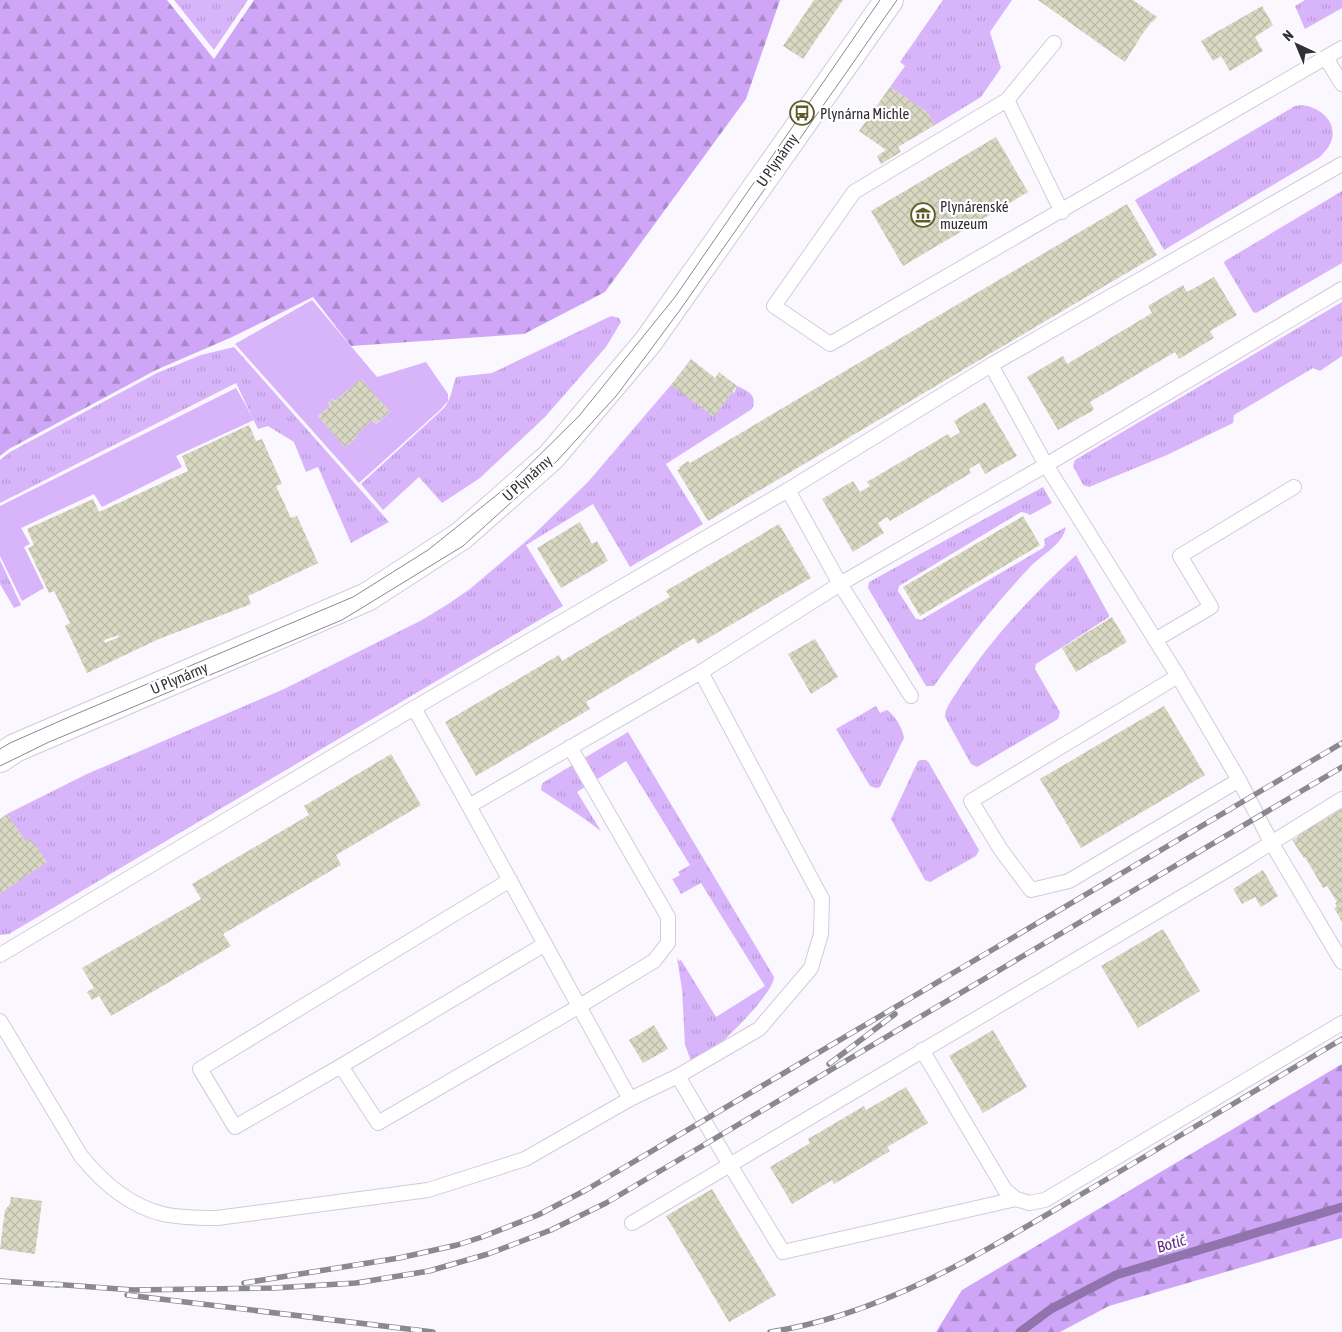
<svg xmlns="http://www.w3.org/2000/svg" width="1342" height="1332" font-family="'Asap Condensed',sans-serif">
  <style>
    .grass { fill: url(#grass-tufts) }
    .forest { fill: url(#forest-firs) }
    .green { fill: #d8b4fb; fill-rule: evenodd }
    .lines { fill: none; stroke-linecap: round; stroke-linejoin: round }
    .stream { stroke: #9174ad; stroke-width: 9 }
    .building { fill: url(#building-cross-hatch); fill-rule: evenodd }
    .service-casing { stroke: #d3cadd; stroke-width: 16 }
    .tertiary-casing { stroke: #d3cadd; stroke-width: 30 }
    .service { stroke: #fff; stroke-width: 14 }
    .tertiary { stroke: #fff; stroke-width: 28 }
    .tram { stroke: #8c8890; stroke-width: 1 }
    .rail-casing { stroke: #8c8890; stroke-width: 5.5 }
    .rail { stroke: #fff; stroke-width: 4; stroke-dasharray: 11; stroke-linecap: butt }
    .labels { text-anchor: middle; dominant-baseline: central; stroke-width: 4.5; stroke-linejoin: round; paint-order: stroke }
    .poi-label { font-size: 15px; fill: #322f36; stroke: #fff; text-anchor: start }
    .street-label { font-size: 15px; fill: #322f36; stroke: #fff }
    .water-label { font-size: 16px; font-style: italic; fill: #602b88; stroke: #fff }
  </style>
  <defs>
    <pattern id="grass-tufts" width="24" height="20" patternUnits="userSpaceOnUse" patternTransform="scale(1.25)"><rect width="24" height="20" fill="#d8b4fb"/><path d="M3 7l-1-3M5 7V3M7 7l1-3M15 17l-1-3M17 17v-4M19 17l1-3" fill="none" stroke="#ba9bd8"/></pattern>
    <pattern id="forest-firs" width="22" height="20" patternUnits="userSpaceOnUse" patternTransform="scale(1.25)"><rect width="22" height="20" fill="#cfa6f7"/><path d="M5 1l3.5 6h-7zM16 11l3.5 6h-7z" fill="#a988c9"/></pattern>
    <pattern id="building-cross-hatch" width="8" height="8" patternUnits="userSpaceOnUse" patternTransform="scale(1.25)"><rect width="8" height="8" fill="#d9d8c3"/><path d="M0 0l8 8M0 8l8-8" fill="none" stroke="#bbbaa8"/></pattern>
  </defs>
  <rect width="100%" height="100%" fill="#fbf7ff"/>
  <g class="grass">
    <polygon points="174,0 248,0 214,50"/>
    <polygon points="943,0 1012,0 990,32 1001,68 981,97 935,125 927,112 890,87 905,66 900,62"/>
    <polygon points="1305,0 1342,0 1342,8 1305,29 1295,6"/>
    <path d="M1302,105C1320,107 1340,123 1330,144C1328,149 1323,153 1320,157L1164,250L1135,200L1295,106Z"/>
    <polygon points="1342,191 1342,263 1256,313 1253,312 1224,263 1225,261"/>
    <polygon points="1342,302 1342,356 1320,371 1313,368 1234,415 1233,423 1167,455 1089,487 1083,485 1073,466 1075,460"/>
    <path d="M611,316L619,318L621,322L606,347L545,417L480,478L442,503L419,477L383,510L361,484L444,408C451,400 452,388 456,377L492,373Z"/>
    <polygon points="234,347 389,522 351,543 318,467 306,472 294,442 268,426 258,429 236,383 0,503 0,460 10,452 157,373 201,355"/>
    <path d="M671,385L732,392L734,393L737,386C748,391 758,395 752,409L666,464L703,524L630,567L593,504L526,545L563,606L9,934L0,935V894L31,839L26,842L7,814L87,774L284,689L422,620L448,604L470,589L531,537L588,482Z"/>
    <path d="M1043,487L1052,503L1030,515L1026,513L1021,512L899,586L898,591L916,619L921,620L1043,548L1045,545L1044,539L1066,527C1063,544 1043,554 1031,566C995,604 964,644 934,686H926L868,588L869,582Z"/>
    <path d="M1076,555L1109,615V617L1036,664L1035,669L1060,712L1058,719L977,767L971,764L945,717C945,707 953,699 958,690C990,640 1031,596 1076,555Z"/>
    <polygon points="0,560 21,605 14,608 0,584"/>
    <path d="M876,706L880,713L887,710C895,715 903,729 904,738L880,787L876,788L870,786L836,729Z"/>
    <path d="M628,732L774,977C773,996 716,1048 700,1063L691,1061L685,1045L682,989L677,958L679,961L681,960L716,1017L765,986L701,883L681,894L671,877L673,879L680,875L678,872L690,865L626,761L577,792L601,831L582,817L541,790L542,784L544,782Z"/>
    <polygon points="921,760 926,760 929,763 979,850 976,856 930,882 925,880 891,819 918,761"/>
  </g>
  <g class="forest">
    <polygon points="0,0 167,0 214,59 254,0 780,0 746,99 605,292 524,334 351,346 313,297 230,338 156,370 9,449 0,456"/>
    <polygon points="1342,1064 1342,1238 1109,1306 1060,1332 936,1332 962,1290"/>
  </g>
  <g class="green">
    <path d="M312,300L377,377L426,362L448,394V401L441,409L359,483L235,344ZM361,379L390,412L376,424L372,420L357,434L358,436L345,447L318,416L330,406L328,403L333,399L335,401Z"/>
    <polygon points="236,388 254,420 176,456 182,467 102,507 94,494 21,528 30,544 24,547 44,588 22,601 0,556 0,506"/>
  </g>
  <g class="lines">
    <polyline class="stream" points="1020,1332 1051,1309 1116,1275 1342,1207"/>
  </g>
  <g class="building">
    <polygon points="814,0 843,0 803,59 783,46"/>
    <polygon points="1038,0 1133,0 1157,17 1153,22 1152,21 1141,36 1125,62"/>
    <polygon points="1262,6 1273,25 1255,37 1263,51 1230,71 1221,56 1213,61 1201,41"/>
    <polygon points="890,87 927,112 935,125 898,147 901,152 881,164 877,156 886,150 859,131"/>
    <polygon points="996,137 1028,192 903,266 871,211"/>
    <polygon points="1127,204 1157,255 708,521 677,470 680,469 679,467 688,461 690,463"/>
    <polygon points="1214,277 1237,315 1210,331 1214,338 1179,359 1175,352 1090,402 1094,410 1058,430 1027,377 1063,356 1067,364 1152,313 1148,306 1183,285 1187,292"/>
    <polygon points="691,359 715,378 719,372 737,386 714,417 671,385"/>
    <polygon points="361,379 390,412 375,424 372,420 357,434 358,436 345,447 318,416 330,406 328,403 333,399 335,401"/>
    <polygon points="985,402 1017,456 985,474 979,463 969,469 971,473 890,521 887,517 878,523 884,533 853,552 822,499 853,481 860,492 870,486 867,482 948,434 951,438 960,432 954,421"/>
    <path d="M249,425L256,441L262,439L282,484L276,486L291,518L297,516L318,563L248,596L251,604L159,639L87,673L65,626L70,623L54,591L49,593L28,548L34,545L27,529L93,499L99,512L188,471L182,456ZM119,635V637L105,643L104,640Z"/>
    <polygon points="1023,516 1040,545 920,616 903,587"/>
    <polygon points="580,522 592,544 597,541 608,561 561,588 537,548"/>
    <polygon points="779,524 811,578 698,644 694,638 586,702 590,709 476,776 445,722 559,655 562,661 582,649 670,597 666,591"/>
    <polygon points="1112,617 1127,642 1076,672 1062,648"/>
    <polygon points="815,639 838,677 811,694 788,654"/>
    <polygon points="1164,706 1205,775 1081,848 1040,779"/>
    <polygon points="391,754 421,805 336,855 341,865 339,866 223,934 231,946 111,1016 99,996 92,1000 87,992 94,988 82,968 201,899 192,884 309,815 304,806"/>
    <polygon points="1342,809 1342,922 1334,908 1337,907 1335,903 1337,902 1327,886 1323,888 1305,857 1304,858 1292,840 1298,837 1298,835"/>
    <polygon points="7,814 26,842 31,839 47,862 0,894 0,819"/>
    <polygon points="1263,870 1278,896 1261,907 1255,897 1242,904 1233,889"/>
    <polygon points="1163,929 1200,991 1138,1028 1101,966"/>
    <polygon points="654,1025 668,1049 643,1063 629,1040"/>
    <polygon points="993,1030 1027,1087 983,1113 949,1056"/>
    <polygon points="906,1087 928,1123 887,1147 890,1151 834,1184 832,1180 792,1204 770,1167 810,1143 808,1139 864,1106 866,1110"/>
    <polygon points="712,1189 776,1295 729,1322 666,1216"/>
    <polygon points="11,1197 42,1201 35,1254 0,1249 5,1210 10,1204"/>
  </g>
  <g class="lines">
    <g class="service-casing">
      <g id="service">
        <polyline points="1054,43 1007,100 854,192 774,306 830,344 1342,48"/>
        <polyline points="1326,58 1342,84"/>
        <polyline points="1007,100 1062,212"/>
        <polyline points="991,365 1046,465 1178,676 1239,780 1271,842 1342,962"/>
        <polyline points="788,490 840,584 911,696"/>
        <polyline points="1155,640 1211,607 1180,556 1294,487"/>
        <polyline points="1178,676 971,801 1001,850 1031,890 1069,881 1239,780"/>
        <polyline points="414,708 469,806 630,1099"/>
        <polyline points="469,806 701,672 840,584 1046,465 1342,289"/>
        <polyline points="510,880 200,1069 235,1127 341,1066 545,944"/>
        <polyline points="0,955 414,708 788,490 991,365 1342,164"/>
        <path d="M0,1021L81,1156C102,1182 130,1206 163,1214C181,1218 199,1218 217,1218L428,1190L525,1159L630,1099L678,1076L759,1029L811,968L821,934L822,899L701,672"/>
        <polyline points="922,1050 1005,1190 1016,1199"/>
        <polyline points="341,1066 378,1123 578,1007 654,961 668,943 668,917 570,747"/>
        <polyline points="678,1076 730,1165 783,1252 1016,1199 1029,1203 1045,1200 1342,1023"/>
        <polyline points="632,1223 1234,866 1342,799"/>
      </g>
    </g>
    <g class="tertiary-casing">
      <polyline id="tertiary" points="0,758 15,748 367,597 461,536 551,457 648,342 889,0"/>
    </g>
    <use href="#service" class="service"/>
    <use href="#tertiary" class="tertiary"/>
    <g class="tram">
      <polyline points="0,749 10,743 69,717 353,597 428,550 508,486 579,416 675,297 880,0"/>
      <polyline points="0,766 49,742 342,620 463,546 557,461 617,395 680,310 897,0"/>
    </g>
    <g class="rail-casing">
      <g id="rail">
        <polyline points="829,1064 895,1014"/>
        <polyline points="0,1281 58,1285"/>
        <polyline points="244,1283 399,1258 457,1245 482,1237 538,1215 586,1190 1342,743"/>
        <polyline points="52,1284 133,1290 274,1288 356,1283 429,1271 488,1254 551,1230 606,1203 1342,767"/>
        <polyline points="127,1295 433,1332"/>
        <path d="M770,1332C888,1314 991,1247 1092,1188C1175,1138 1259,1089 1342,1039"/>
      </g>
    </g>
    <use href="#rail" class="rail"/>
  </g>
  <defs>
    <g id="bus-ring" transform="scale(1.25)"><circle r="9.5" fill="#fff" stroke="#5f5b27" stroke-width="1.5"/><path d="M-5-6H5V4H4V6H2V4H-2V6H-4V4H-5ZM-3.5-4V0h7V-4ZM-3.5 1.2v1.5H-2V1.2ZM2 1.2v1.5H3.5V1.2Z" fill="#5f5b27"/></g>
    <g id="museum-ring" transform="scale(1.25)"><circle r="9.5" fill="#fff" stroke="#5f5b27" stroke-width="1.5"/><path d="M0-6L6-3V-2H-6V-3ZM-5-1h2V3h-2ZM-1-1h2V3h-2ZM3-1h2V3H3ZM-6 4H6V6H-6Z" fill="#5f5b27"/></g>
  </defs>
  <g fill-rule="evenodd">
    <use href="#bus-ring" x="802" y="113"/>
    <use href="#museum-ring" x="923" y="215"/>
  </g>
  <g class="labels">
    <g class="poi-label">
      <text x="820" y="113">Plynárna Michle</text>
      <text x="940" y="206">Plynárenské<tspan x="940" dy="17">muzeum</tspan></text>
    </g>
    <g class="street-label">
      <text transform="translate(777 160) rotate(-55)">U Plynárny</text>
      <text transform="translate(527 478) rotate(-42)">U Plynárny</text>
      <text transform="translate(179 678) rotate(-23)">U Plynárny</text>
    </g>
    <g class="water-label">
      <text transform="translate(1171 1243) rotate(-17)">Botič</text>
    </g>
  </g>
  <g transform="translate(1297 45) rotate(316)" stroke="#ffffff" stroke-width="4" paint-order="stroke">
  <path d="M0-4L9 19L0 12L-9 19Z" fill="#322f36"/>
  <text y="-8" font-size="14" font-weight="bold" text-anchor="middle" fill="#322f36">N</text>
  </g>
</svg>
